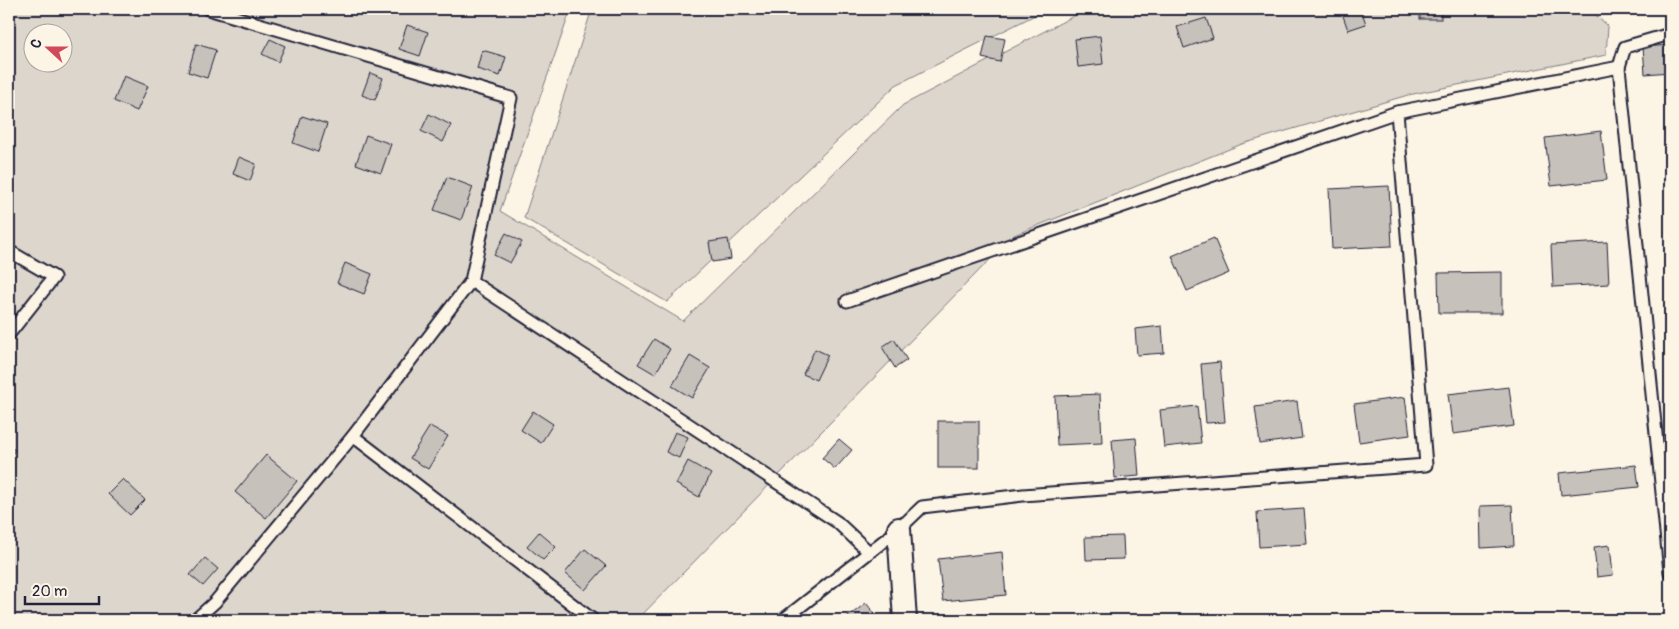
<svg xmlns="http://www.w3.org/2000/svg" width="1679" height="629" font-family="Pangolin,sans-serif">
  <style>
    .green { fill: #dcd6cc; stroke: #7f7c84; fill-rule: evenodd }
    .building { fill: #c6c1bb; stroke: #22223b }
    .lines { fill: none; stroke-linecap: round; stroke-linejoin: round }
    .service-casing { stroke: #22223b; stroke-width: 15 }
    .minor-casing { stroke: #22223b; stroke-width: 26 }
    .service { stroke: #fcf5e5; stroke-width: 11 }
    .minor { stroke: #fcf5e5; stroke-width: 22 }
  </style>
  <rect width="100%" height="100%" fill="#fcf5e5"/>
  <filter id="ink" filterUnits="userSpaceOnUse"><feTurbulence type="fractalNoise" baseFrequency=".02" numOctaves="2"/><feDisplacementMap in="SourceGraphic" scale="10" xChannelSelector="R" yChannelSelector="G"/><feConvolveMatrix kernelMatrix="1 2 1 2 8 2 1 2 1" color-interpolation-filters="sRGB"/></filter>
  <g filter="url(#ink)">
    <g class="green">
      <path d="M9,9H571L500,211L683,321L903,105L1087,9H1589L1608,26L1606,55L1408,95L1242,144L1014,235L637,620H9ZM32,32H62V62H32Z"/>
      <polygon points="592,9 1047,9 896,85 667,302 524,218"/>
      <polygon points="1598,9 1640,9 1604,15"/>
    </g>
    <g class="building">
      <polygon points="1355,9 1361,9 1366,24 1348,30 1342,13"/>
      <rect x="1420" y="9" width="21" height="10"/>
      <polygon points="1206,18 1213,38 1184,48 1177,27"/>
      <polygon points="407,25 428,32 420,56 399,49"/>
      <polygon points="987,36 1005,39 1000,62 982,58"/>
      <polygon points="1100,36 1103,64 1078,67 1075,39"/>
      <polygon points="270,39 285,46 278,62 262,54"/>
      <polygon points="196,44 216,50 207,78 188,72"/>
      <polygon points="1670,45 1670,72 1645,74 1643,47"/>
      <polygon points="482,50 506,57 500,76 477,69"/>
      <polygon points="370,73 383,78 375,100 362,95"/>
      <polygon points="124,76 148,86 137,111 114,101"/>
      <polygon points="429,114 451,125 443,142 421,131"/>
      <polygon points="302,116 327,124 318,152 293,143"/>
      <polygon points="1601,131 1607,180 1551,186 1545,138"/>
      <polygon points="366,135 391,144 381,173 356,164"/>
      <polygon points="239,157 256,164 250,181 233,174"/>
      <polygon points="447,177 473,187 461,220 434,210"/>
      <polygon points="1389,186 1392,246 1332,249 1329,189"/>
      <polygon points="506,233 522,242 510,263 494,255"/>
      <polygon points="1214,238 1229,273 1187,291 1172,256"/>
      <polygon points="728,239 731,259 712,262 709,242"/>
      <polygon points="1607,242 1609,284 1553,287 1551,245"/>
      <polygon points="345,263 372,274 364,294 337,283"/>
      <polygon points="1502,272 1502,313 1439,313 1438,273"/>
      <polygon points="1162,326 1164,353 1137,355 1135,329"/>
      <polygon points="654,339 670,349 655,374 638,364"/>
      <polygon points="894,339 907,360 895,368 882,347"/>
      <polygon points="815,349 828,355 816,380 803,374"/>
      <polygon points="690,356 710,368 692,398 672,386"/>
      <polygon points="1220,362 1225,422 1206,423 1201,364"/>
      <polygon points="1509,387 1514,426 1453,434 1448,394"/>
      <polygon points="1100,394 1102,443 1057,445 1055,396"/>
      <polygon points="1405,397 1410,435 1359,442 1354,404"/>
      <polygon points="1297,401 1302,438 1260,444 1255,407"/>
      <polygon points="1197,406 1201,443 1164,447 1160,410"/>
      <polygon points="533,411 553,424 541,443 521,430"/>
      <rect x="938" y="421" width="41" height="47"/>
      <polygon points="430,426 448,436 428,469 410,458"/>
      <polygon points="675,432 688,437 679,458 666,452"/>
      <polygon points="1136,438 1139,476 1115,478 1112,440"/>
      <polygon points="839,439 852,450 835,469 822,458"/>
      <polygon points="9,446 15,450 9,458"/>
      <polygon points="266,455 297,481 266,518 235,492"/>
      <polygon points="688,461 711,474 699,497 676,484"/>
      <polygon points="1636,465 1639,487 1561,495 1559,473"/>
      <polygon points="123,479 145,500 130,515 108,494"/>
      <polygon points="1512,505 1514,546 1481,548 1480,506"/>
      <polygon points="1304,509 1307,544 1259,547 1257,512"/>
      <polygon points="539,532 556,547 543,560 527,546"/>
      <polygon points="1123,536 1124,559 1086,560 1085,537"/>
      <polygon points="1610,545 1613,575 1597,577 1594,547"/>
      <polygon points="585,549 606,566 585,590 565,573"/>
      <polygon points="1002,552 1006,595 943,601 938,559"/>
      <polygon points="205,558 218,569 203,586 190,575"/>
      <polygon points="866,603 880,620 844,620"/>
      <polygon points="1648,616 1649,620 1624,620"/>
    </g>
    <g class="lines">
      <g class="service-casing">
        <g id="service">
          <polyline points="208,9 511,98 471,281 837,522 869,552"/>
          <polyline points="1670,34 1625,47 1619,67 1670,572"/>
          <polyline points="9,251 54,277 9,334"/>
          <polyline points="471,281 353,436 593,620"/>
          <polyline points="847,301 1397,112"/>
          <polyline points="195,620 215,602 353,436"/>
          <polyline points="783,620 899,529 922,507 1023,495 1426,465 1397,112 1619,67"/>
        </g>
      </g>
      <g class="minor-casing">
        <polyline id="minor" points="899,529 905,620"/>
      </g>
      <use href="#service" class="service"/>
      <use href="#minor" class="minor"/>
    </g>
  </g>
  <rect width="1679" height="629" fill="none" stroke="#fcf5e5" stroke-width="30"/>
  <rect x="15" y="15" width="1649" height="599" fill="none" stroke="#22223b" stroke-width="2" filter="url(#ink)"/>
  <g transform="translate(48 48) rotate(291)"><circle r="24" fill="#fcf5e5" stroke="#a5a1a1"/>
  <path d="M0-4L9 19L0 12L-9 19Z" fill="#d1495b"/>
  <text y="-8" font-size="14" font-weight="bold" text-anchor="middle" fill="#22223b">С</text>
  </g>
  <path d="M25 596v8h74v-8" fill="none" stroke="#22223b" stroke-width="2.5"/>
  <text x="32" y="596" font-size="15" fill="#22223b" stroke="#fcf5e5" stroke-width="4" paint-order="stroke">20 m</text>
</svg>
